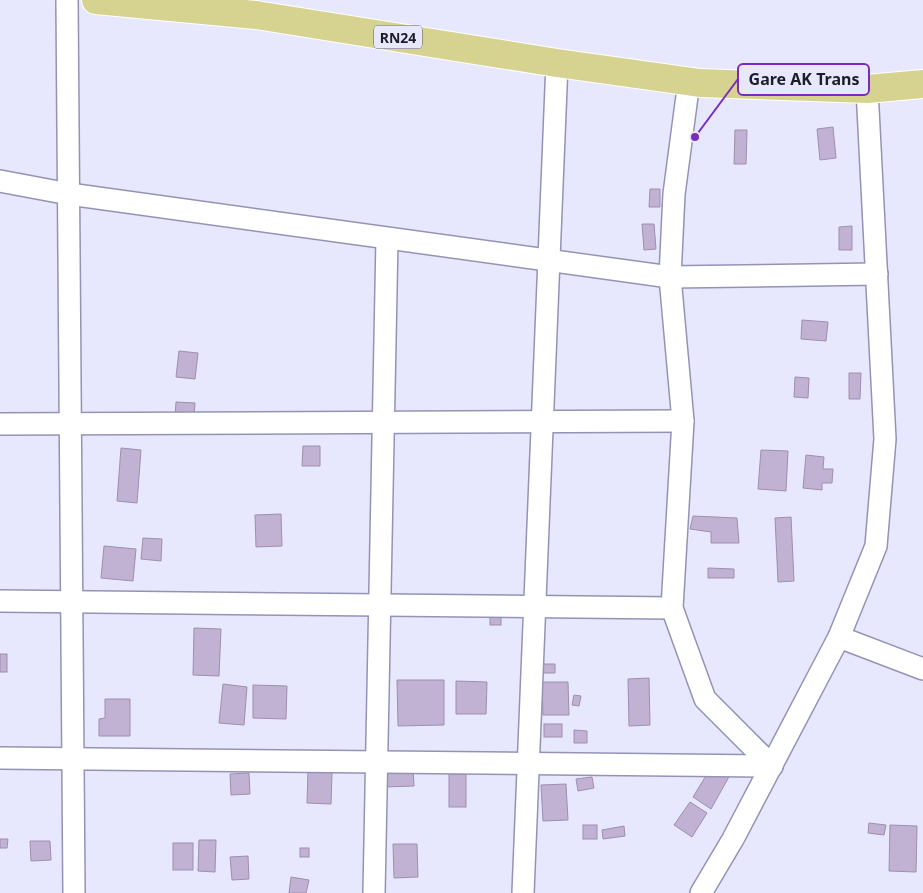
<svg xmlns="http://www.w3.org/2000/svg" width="923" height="893" font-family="'Noto Sans',sans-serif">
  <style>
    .building { fill: #c1b1d3; stroke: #9e8fb0 }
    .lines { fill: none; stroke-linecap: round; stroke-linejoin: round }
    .minor-casing { stroke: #9493b6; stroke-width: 24 }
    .major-casing { stroke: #fff; stroke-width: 30 }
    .minor { stroke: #fff; stroke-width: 21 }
    .major { stroke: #d6d391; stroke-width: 28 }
    .labels { text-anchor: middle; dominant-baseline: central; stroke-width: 5; stroke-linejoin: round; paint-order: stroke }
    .shield { fill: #e7e7fe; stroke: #5a5969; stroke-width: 1 }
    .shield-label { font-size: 14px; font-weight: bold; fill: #1d1c29 }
    .leader { fill: none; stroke: #7b2cbf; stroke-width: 2 }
    .callout-dot { fill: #7b2cbf; stroke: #e7e7fe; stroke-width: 2 }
    .callout { fill: #e7e7fe; stroke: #7b2cbf; stroke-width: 2 }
    .callout-label { font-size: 16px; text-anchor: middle; font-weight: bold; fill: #1d1c29 }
  </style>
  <rect width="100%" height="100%" fill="#e7e7fe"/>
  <g class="building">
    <polygon points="833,127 836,158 820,160 817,129"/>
    <polygon points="735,130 747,130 746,164 734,164"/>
    <polygon points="650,189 660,189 660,207 649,207"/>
    <polygon points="642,224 654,224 656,249 644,250"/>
    <polygon points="852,226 852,250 839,250 839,227"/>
    <polygon points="802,320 828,322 826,341 801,339"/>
    <polygon points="179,351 198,353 195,379 176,377"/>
    <polygon points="849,373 861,373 860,399 849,399"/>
    <polygon points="795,377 809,378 808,398 794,397"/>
    <polygon points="176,402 195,403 194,418 175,417"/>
    <polygon points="303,446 320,446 320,466 302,466"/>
    <polygon points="121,448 141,450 137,503 117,501"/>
    <polygon points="761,450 788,451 786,491 758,489"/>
    <polygon points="806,455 824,457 823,469 833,469 832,483 822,483 822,490 803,488"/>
    <polygon points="281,514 282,546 256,547 255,515"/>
    <polygon points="693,516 737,518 739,543 711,543 711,532 690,529"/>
    <polygon points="791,517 794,581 778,582 775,518"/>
    <polygon points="143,538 162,539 161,561 141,559"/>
    <polygon points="104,546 136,549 133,581 101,578"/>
    <polygon points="708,568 734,569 734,578 708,578"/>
    <rect x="490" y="615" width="11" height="10"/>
    <polygon points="194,628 221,629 219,676 193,675"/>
    <rect x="0" y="654" width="7" height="18"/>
    <polygon points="540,664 555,664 555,673 541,673"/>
    <polygon points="649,678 650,725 629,726 628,679"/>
    <polygon points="397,680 444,680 444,725 398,726"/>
    <polygon points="456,681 487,682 486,714 456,714"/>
    <polygon points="542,682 568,682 569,715 543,715"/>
    <polygon points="223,684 247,687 244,725 219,723"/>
    <polygon points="253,685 287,686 286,719 253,718"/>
    <polygon points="574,695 581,696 579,706 572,705"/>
    <polygon points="105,699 130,699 130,736 99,736 99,719 105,718"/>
    <rect x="544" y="724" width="18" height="13"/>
    <polygon points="574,730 587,731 587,743 574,743"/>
    <polygon points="413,769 414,786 384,787 383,771"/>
    <polygon points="308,771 332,772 331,804 307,803"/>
    <polygon points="249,773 250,794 231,795 230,774"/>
    <rect x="449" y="774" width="17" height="33"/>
    <polygon points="707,774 730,775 711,809 693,797"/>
    <polygon points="592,777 594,788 578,791 576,779"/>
    <polygon points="566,784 568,820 543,821 541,785"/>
    <polygon points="690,802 707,813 692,837 674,825"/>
    <polygon points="869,823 886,825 884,835 868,833"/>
    <rect x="583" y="825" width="14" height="14"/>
    <polygon points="890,825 917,826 916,872 889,871"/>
    <polygon points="624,826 625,836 603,839 602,830"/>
    <polygon points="0,839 8,839 7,848 0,848"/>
    <polygon points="199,840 216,840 215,872 198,871"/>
    <polygon points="30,841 50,841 51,860 31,861"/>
    <rect x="173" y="843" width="20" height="27"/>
    <polygon points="393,844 417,844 418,877 394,878"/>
    <rect x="300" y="848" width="9" height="9"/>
    <polygon points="248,856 249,879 232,880 230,857"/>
    <polygon points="291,877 309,880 306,893 289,893"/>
  </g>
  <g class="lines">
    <g class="minor-casing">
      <g id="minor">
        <polyline points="67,0 74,893"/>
        <polyline points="689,81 674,194 670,277 683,421 672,608 705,699 772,766"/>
        <polyline points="0,181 69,194 670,277 877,274"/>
        <polyline points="0,424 683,421"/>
        <polyline points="0,601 672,608"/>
        <polyline points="839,637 923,669"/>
        <polyline points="0,758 772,766"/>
        <polyline points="374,893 387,239"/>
        <polyline points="523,893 557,63"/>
        <polyline points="701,893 733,839 839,637 876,546 885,439 867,89"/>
      </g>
    </g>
    <g class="major-casing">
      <polyline id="major" points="96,0 256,15 557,63 700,83 867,89 923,84"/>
    </g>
    <use href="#minor" class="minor"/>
    <use href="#major" class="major"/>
  </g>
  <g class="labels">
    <rect class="shield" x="374" y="25.5" width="48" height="23" rx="4"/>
    <g class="shield-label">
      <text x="398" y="37">RN24</text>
    </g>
  </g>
  <path class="leader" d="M695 137L738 79"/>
  <circle class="callout-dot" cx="695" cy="137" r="5"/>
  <rect class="callout" x="738" y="64" width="131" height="31" rx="5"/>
  <g class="callout-label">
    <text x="804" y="85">Gare AK Trans</text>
  </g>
</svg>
